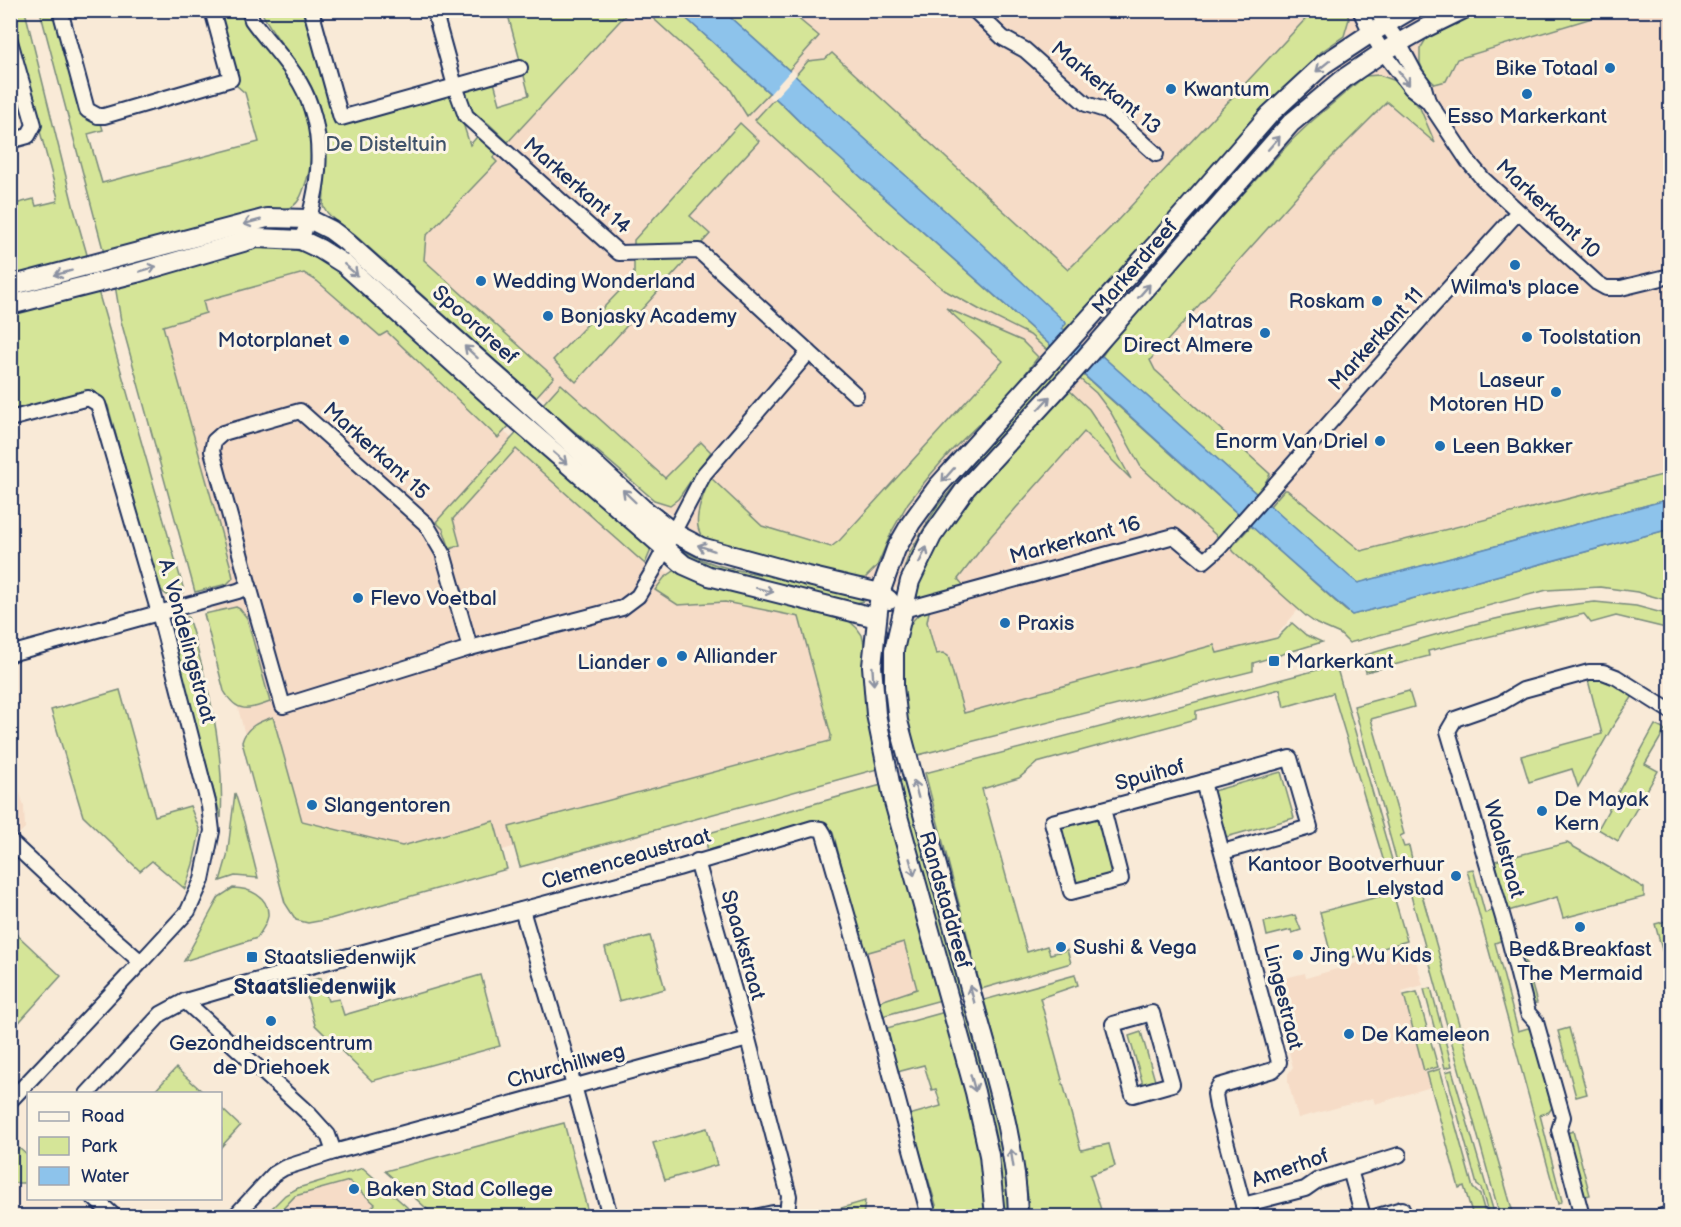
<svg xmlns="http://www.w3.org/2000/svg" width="1681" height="1227" font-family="'Balsamiq Sans',sans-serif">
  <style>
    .built { fill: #f6dcc7 }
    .green { fill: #d5e598; stroke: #788a7b; stroke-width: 1.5 }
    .water { fill: #8dc3eb; stroke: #5f88b3; stroke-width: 1.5 }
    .pier { fill: #f9ead7 }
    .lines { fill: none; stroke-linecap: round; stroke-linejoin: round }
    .street-casing { stroke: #1b2f5e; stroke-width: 18 }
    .secondary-casing { stroke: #1b2f5e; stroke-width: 22 }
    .street { stroke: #fcf5e5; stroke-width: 14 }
    .secondary { stroke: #fcf5e5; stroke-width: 18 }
    .oneway { stroke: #8c92a2 }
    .poi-dot { fill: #1f6fb2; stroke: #fcf5e5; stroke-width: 2 }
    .labels { text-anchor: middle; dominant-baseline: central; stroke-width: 6; stroke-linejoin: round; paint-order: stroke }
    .poi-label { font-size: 21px; fill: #1b2f5e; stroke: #fcf5e5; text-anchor: start }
    .street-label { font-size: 21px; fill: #1b2f5e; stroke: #fcf5e5 }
    .park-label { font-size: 21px; fill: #40536a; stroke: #fcf5e5 }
    .neighbourhood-label { font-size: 22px; font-weight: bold; fill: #1b2f5e; stroke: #fcf5e5 }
  </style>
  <rect width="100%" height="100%" fill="#f9ead7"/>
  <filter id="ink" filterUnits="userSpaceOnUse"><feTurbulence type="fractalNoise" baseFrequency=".0167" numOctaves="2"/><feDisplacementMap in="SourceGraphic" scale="12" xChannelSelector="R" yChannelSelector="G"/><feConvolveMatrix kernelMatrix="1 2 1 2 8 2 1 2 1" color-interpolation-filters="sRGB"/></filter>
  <g filter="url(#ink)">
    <g class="built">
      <polygon points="610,11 1670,11 1670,471 1336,564 1253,664 918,751 906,648 914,593 691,533 562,415 420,290 395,227"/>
      <polygon points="312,254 651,567 857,628 875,740 290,913 134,297"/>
      <polygon points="10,758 24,807 25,828 11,842"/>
      <polygon points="904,941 917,989 878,1002 865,953"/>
      <polygon points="1412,947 1423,985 1402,991 1424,1071 1427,1073 1431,1087 1375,1104 1373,1098 1298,1118 1288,1082 1288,1074 1293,1067 1275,1001 1286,998 1281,979 1305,973 1306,978"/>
      <polygon points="371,1175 417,1216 276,1216 294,1196"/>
    </g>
    <g class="green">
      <polygon points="11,11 25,11 74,209 88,258 11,278 11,205 34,199 36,206 57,201 58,198 11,24"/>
      <path d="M40,11H55L77,93L100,120L103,130L88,134L102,183L259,142L245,93L236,85L216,11H242C254,44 284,63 299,93C305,106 307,120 309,133C311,148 312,164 307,179C297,211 294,209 262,211L104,253Z"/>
      <path d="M261,11H309L340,123L453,92L470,145L481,132L500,150L493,158L497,162L426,236L424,260L554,377L536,397L357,237C345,227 330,220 323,206C326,164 331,117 307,79C293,56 273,36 261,11Z"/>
      <polygon points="507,11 629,11 508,142 489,124 469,108 462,83 491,71 500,104 529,95"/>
      <polygon points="645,11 678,11 769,93 747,116 729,87"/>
      <polygon points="723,11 789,11 819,36 789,70"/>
      <polygon points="1313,11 1346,11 1349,19 1344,36 1321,52 1088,308 1064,330 1062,328 1066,324 974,237 795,76 808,61 825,59 832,53 1068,270 1116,222"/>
      <polygon points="1474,11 1615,11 1457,59 1446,81 1435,84 1425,75 1420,63 1420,49 1429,34"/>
      <polygon points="1379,75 1396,81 1420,108 1435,143 1387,102 1325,164 1150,360 1155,370 1270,474 1258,495 1102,356 1121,328 1293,139 1312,121 1365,76"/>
      <polygon points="775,98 808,130 1051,346 1050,353 1030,335 982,311 946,291 903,257 755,120"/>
      <polygon points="740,123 759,141 690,216 710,234 576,382 553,360 634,276 634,240"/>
      <polygon points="318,231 334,241 614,492 318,240 312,232"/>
      <polygon points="269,247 291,249 312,254 346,275 509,426 498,438 387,332 380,336 317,281 304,273 203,301 206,313 163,326 231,568 233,578 227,584 195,592 121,321 115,285 241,250"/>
      <path d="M98,291L183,587V592C167,598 164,597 156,581L108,406C102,397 98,393 88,390L11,411V313Z"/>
      <path d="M946,308L1022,341L1038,357L1009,395L953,449L931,474L908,503L892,531L877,566L865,578L851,579L714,544C710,542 705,539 702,536C690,521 705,493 710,477L762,526L831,547L840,540L1003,361Z"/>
      <polygon points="1061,362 1066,366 1069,362 1240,516 1220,539 1141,467 1111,413 1096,393 1066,367 903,584 900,581 909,554 936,508 969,468 1002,424"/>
      <polygon points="561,384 665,478 701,442 711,452 678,499 670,505 654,500 543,404"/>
      <path d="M1070,391L1089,409L1109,439L1131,479L1084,432L991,536L958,579L965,587L919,599L915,595C927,539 979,484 1018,444C1035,426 1052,408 1070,391Z"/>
      <polygon points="521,428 650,544 650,552 645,564 516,449 453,519 460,545 450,549 443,529 436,522"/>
      <polygon points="1670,473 1670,499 1359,583 1350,578 1270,506 1284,490 1287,490 1361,551"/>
      <polygon points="1251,526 1345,610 1352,615 1670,529 1670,601 1637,592 1600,587 1547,590 1349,643 1340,634 1317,624 1307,617 1234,552 1231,548"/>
      <path d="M682,550C711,567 744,572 777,577C807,582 839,590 868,600L856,603L706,565L682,555Z"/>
      <polygon points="677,569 687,576 717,587 848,620 857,628 862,635 865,648 866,683 881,768 520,867 509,827 830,741 831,735 799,617 725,602 678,605 655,590 664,578"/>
      <path d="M1595,602L1636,606L1670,615V629L1616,616L1591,623L1584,614L1428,651L1429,656L1366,672L1362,656C1438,634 1516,609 1595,602Z"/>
      <path d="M236,607L240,609L247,618L270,702C249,710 237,714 224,691L204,614Z"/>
      <path d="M930,607L927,622L936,654L943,653L948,656L964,713L1214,645L1217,653L1277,638L1292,623L1306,635L1322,642L1253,663V671L914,756C907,721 889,642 918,615C921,612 926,609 930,607Z"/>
      <path d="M188,617C208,684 225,747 221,818L171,635C172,622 177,621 188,617Z"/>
      <polygon points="1336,665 1392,860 1384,862 1333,693 1284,707 1280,689 1196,711 1196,719 1037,763 1019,778 982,789 1027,952 1047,946 1050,954 1067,950 1071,963 981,989 925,773"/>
      <polygon points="1605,677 1630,691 1633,696 1613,726 1578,787 1572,769 1529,782 1521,756 1602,734 1588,680"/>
      <polygon points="120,690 155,816 190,806 200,831 193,864 185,889 152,861 140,871 83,816 51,710"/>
      <polygon points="1409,691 1414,707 1371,719 1404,834 1400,836 1404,847 1409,846 1412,859 1397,862 1354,706"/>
      <path d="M273,717L302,821L402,846L494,821L507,869L330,919L308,923L296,920L285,903L242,742C246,727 258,722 273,717Z"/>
      <polygon points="1655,725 1665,730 1645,764 1658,771 1618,841 1598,829"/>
      <polygon points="1281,772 1294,818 1226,837 1213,791"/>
      <polygon points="903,779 911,798 965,993 956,996 898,782"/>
      <polygon points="885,784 941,1000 882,1016 878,1002 917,989 904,942 865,953 833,833 826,826 708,852 705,834"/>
      <polygon points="235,793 244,822 258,878 235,876 220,881 227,857"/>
      <polygon points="1099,816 1114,874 1077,884 1060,826"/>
      <polygon points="1567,843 1644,888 1644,897 1563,918 1557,897 1508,911 1495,861"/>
      <polygon points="1473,869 1485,913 1494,910 1503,940 1495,943 1518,1031 1528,1028 1534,1033 1554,1105 1549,1112 1540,1115 1562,1201 1558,1204 1467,870"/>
      <polygon points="1418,881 1514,1216 1500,1216 1408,885"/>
      <path d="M233,888C248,888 269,896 268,915C268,923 261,931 257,938L184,961L219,897Z"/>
      <polygon points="1393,893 1407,941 1333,963 1320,912"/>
      <polygon points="1295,915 1301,930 1292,933 1291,930 1267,936 1264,922"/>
      <polygon points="1670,920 1670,974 1669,975 1655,924"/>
      <polygon points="11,929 61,976 11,1031"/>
      <polygon points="650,936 665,989 619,1001 605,948"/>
      <polygon points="1520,942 1537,1003 1531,1004 1515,943"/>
      <polygon points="481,975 500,1046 372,1081 315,1025 303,983 321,978 328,1001 339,999 344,1015"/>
      <polygon points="1075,975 1078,985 1040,998 1081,1150 1109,1144 1115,1166 1090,1175 1103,1216 1029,1216 1028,1197 1014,1112 984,1000"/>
      <polygon points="1431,988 1452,1066 1445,1068 1424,989"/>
      <polygon points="1417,992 1438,1067 1424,1071 1404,995"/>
      <polygon points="968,1005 997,1106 1014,1216 1003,1216 959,1007"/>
      <polygon points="945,1012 971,1095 984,1163 987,1216 936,1216 936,1205 909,1115 941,1106 936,1089 932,1090 924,1065 897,1072 887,1028"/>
      <polygon points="1569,1028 1587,1094 1576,1097 1558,1031"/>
      <polygon points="1141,1032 1156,1084 1144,1088 1129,1036"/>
      <polygon points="176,1068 204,1093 153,1093"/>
      <polygon points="1440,1069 1473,1188 1480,1195 1486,1216 1473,1216 1464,1186 1459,1188 1427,1073"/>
      <polygon points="1452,1070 1495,1216 1489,1216 1481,1188 1477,1185 1446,1072"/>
      <polygon points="221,1108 240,1126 221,1147"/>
      <polygon points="564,1123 589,1216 435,1216 385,1171"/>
      <polygon points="707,1128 717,1165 665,1180 653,1143"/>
      <polygon points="1573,1131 1590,1195 1585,1196 1567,1133"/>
      <polygon points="19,1148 28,1156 28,1183 11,1183 11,1157"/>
      <polygon points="363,1168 417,1216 364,1216 375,1204 349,1181 295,1196 276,1216 264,1216 285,1195 298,1188"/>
      <polygon points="865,1201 863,1216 824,1216 821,1214"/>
    </g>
    <polygon class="water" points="678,11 723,11 974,237 1066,323 1062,328 1064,330 1098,360 1102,356 1350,577 1358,583 1670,499 1670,529 1352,615 1270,543 1119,406 808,130 784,106"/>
    <polygon class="pier" points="792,69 797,74 773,100 768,96"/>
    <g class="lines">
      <g class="street-casing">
        <g id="street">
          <polyline points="60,10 87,110 98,116 104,116 231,79 212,10"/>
          <path d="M249,10L252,20C267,41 287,61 300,83C328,132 321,190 301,240"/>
          <polyline points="311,10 341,118 520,68"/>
          <polyline points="434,10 455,86 466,116 619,253 699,251 809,352"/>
          <polyline points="974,10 1003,38 1025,50 1086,104 1108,111 1156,154"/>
          <polyline points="1360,10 1371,33 1383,52 1411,88 1428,101 1468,161 1483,179 1597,283 1606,288 1621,288 1670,276"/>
          <polyline points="1376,10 1399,43 1415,73 1423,84 1428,101"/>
          <polyline points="10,41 34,125 28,136 10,141"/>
          <polyline points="10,419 88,398 98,404 159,613 209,806 212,831 202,880 188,911 141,962"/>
          <polyline points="249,586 212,451 214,441 223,433 300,411 426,524 443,553 470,648"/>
          <polyline points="903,610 1174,536 1204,561 1219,548 1421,319 1518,212"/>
          <polyline points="10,654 238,591 249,586 283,706 470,648 622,608 638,596 653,571 704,474 809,352 856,395"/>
          <polygon points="1103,809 1121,879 1071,892 1052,822"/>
          <polyline points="1103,809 1208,781"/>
          <polyline points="10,841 110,935 141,962 10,1101"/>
          <polyline points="1223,852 1310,827 1290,758 1203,782 1279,1062 1278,1065 1273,1070 1219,1086 1215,1094 1217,1107 1246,1216"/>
          <polyline points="697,861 748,1039"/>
          <polyline points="522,910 569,1068 610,1216"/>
          <polyline points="185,1001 310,1115 328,1135 334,1152"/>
          <polygon points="1152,1013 1172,1084 1133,1095 1113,1024"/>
          <polyline points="87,1094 161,1014 185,1001 240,985 678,868 813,828 821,829 824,834 861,963 929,1216"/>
          <polyline points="1350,1170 1363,1216"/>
          <polyline points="94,1198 114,1216"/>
          <polyline points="1243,1205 1305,1189 1318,1180 1399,1155"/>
          <polyline points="235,1216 274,1174 284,1168 334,1152 748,1039 789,1196 787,1213 791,1216"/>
          <polyline points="759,1216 773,1213 787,1213"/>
          <polyline points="1378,1216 1402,1209 1404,1216"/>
          <polyline points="1582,1216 1559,1130 1563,1117 1536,1022 1528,1013 1506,928 1448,731 1455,719 1501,703 1523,690 1589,672 1603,672 1616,677 1670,711"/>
          <polyline points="1662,1216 1670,1214"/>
        </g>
      </g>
      <g class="secondary-casing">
        <g id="secondary">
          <polyline points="10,286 267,218 309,219 331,230 343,239 514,391 642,508 674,533 701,547 804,575 880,593 889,600"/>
          <polyline points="10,305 136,273 257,238 301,240 320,249 344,264 500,405 684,565 709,576 877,618"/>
          <polyline points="995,1216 989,1155 975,1092 894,802 876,714 872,666 880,593 896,549 911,523 938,486 1161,239 1270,114 1324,64 1371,33 1410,10"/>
          <path d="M1018,1216C1017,1145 994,1075 975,1007C950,912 924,817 898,721L894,687V650L910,581L932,536L966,488L1071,374L1291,123L1346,77L1383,52L1427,27L1462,10"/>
        </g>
      </g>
      <use href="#street" class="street"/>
      <use href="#secondary" class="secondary"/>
    </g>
    <defs><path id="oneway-shaft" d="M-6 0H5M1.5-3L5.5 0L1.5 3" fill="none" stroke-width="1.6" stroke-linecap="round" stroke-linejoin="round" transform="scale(1.5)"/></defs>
    <g class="oneway">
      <use href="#oneway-shaft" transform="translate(1323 66) rotate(141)"/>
      <use href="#oneway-shaft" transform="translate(1404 78) rotate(53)"/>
      <use href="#oneway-shaft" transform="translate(1274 143) rotate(-49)"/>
      <use href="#oneway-shaft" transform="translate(252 222) rotate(165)"/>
      <use href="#oneway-shaft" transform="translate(148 269) rotate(-17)"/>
      <use href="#oneway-shaft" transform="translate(351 270) rotate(41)"/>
      <use href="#oneway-shaft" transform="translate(63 273) rotate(165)"/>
      <use href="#oneway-shaft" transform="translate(1144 291) rotate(-49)"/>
      <use href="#oneway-shaft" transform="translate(471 352) rotate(-138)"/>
      <use href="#oneway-shaft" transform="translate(1044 403) rotate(-47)"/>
      <use href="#oneway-shaft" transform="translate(560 458) rotate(41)"/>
      <use href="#oneway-shaft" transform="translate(948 475) rotate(131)"/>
      <use href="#oneway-shaft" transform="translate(629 496) rotate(-136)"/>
      <use href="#oneway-shaft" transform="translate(706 548) rotate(-161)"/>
      <use href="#oneway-shaft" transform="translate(923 555) rotate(-64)"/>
      <use href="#oneway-shaft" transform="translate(765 590) rotate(14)"/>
      <use href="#oneway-shaft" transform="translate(873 676) rotate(86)"/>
      <use href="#oneway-shaft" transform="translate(916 789) rotate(-105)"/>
      <use href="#oneway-shaft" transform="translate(912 867) rotate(74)"/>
      <use href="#oneway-shaft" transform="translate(972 994) rotate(-105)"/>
      <use href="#oneway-shaft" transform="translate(973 1083) rotate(74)"/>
      <use href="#oneway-shaft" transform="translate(1012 1158) rotate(-99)"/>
    </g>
  </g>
  <g class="poi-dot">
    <circle cx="1610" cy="68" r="6"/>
    <circle cx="1171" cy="89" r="6"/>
    <circle cx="1527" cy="94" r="6"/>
    <circle cx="1515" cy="265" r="6"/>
    <circle cx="481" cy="281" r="6"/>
    <circle cx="1377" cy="301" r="6"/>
    <circle cx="548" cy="316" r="6"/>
    <circle cx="1265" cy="333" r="6"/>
    <circle cx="1527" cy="337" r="6"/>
    <circle cx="344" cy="340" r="6"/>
    <circle cx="1556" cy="392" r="6"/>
    <circle cx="1380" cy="441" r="6"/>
    <circle cx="1440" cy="446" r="6"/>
    <circle cx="358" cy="598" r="6"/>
    <circle cx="1005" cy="623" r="6"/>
    <circle cx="682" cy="656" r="6"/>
    <rect x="1268" y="655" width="12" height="12" rx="3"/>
    <circle cx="662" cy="662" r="6"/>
    <circle cx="312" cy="805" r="6"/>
    <circle cx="1542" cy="811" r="6"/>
    <circle cx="1456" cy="876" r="6"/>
    <circle cx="1580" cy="927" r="6"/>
    <circle cx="1061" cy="947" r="6"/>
    <circle cx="1298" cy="955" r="6"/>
    <rect x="246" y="951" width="12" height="12" rx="3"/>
    <circle cx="271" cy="1021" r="6"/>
    <circle cx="1349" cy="1034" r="6"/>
    <circle cx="354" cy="1189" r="6"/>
  </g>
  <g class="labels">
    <g class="poi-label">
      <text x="1598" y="68" text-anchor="end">Bike Totaal</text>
      <text x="1183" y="89">Kwantum</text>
      <text x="1527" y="116" text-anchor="middle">Esso Markerkant</text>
      <text x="493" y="281">Wedding Wonderland</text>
      <text x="1515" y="287" text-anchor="middle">Wilma's place</text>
      <text x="1365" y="301" text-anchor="end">Roskam</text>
      <text x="560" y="316">Bonjasky Academy</text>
      <text x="1253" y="321" text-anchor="end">Matras<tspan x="1253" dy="24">Direct Almere</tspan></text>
      <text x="1539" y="337">Toolstation</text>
      <text x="332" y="340" text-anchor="end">Motorplanet</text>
      <text x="1544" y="380" text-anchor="end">Laseur<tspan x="1544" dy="24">Motoren HD</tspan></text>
      <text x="1368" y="441" text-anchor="end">Enorm Van Driel</text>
      <text x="1452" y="446">Leen Bakker</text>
      <text x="370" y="598">Flevo Voetbal</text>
      <text x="1017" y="623">Praxis</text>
      <text x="694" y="656">Alliander</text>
      <text x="1286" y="661">Markerkant</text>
      <text x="650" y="662" text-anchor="end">Liander</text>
      <text x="1554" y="799">De Mayak<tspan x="1554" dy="24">Kern</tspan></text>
      <text x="324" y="805">Slangentoren</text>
      <text x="1444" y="864" text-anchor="end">Kantoor Bootverhuur<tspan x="1444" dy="24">Lelystad</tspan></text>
      <text x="1073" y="947">Sushi &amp; Vega</text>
      <text x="1580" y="949" text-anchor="middle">Bed&amp;Breakfast<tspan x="1580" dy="24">The Mermaid</tspan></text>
      <text x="1310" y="955">Jing Wu Kids</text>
      <text x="264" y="957">Staatsliedenwijk</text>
      <text x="1361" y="1034">De Kameleon</text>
      <text x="271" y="1043" text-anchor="middle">Gezondheidscentrum<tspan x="271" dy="24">de Driehoek</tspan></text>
      <text x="366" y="1189">Baken Stad College</text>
    </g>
    <g class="street-label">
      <text transform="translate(1106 88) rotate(39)">Markerkant 13</text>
      <text transform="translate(577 186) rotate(41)">Markerkant 14</text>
      <text transform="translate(1548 209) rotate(43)">Markerkant 10</text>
      <text transform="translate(1135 267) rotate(-49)">Markerdreef</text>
      <text transform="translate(475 325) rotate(42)">Spoordreef</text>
      <text transform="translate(1376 339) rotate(-48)">Markerkant 11</text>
      <text transform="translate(376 451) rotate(42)">Markerkant 15</text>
      <text transform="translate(1075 540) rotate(-15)">Markerkant 16</text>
      <text transform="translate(187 641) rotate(75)">A. Vondelingstraat</text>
      <text transform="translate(1150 775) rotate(-15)">Spuihof</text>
      <text transform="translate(1504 849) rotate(74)">Waalstraat</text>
      <text transform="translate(626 859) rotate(-16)">Clemenceaustraat</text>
      <text transform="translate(945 900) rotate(74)">Randstaddreef</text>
      <text transform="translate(743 945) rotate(74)">Spaakstraat</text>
      <text transform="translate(1283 997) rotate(76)">Lingestraat</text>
      <text transform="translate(566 1066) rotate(-15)">Churchillweg</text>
      <text transform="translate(1290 1168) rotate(-19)">Amerhof</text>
    </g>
    <g class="park-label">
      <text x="386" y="144">De Disteltuin</text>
    </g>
    <g class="neighbourhood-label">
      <text x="315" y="987">Staatsliedenwijk</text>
    </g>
  </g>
  <rect width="1681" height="1227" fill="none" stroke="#fcf5e5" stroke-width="36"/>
  <rect x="18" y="18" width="1645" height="1191" fill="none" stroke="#1b2f5e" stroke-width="2" filter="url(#ink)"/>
  <rect x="27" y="1092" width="195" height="108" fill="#fcf5e5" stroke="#a2a6af" stroke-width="1.5"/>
  <rect x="39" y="1112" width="30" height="9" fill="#fcf5e5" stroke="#a2a6af" stroke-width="1.5"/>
  <text x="81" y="1122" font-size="18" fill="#1b2f5e">Road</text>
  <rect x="39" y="1137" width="30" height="18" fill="#d5e598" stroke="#a2a6af" stroke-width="1.5"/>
  <text x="81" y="1152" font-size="18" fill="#1b2f5e">Park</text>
  <rect x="39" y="1167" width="30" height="18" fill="#8dc3eb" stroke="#a2a6af" stroke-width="1.5"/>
  <text x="81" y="1182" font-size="18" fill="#1b2f5e">Water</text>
</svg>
